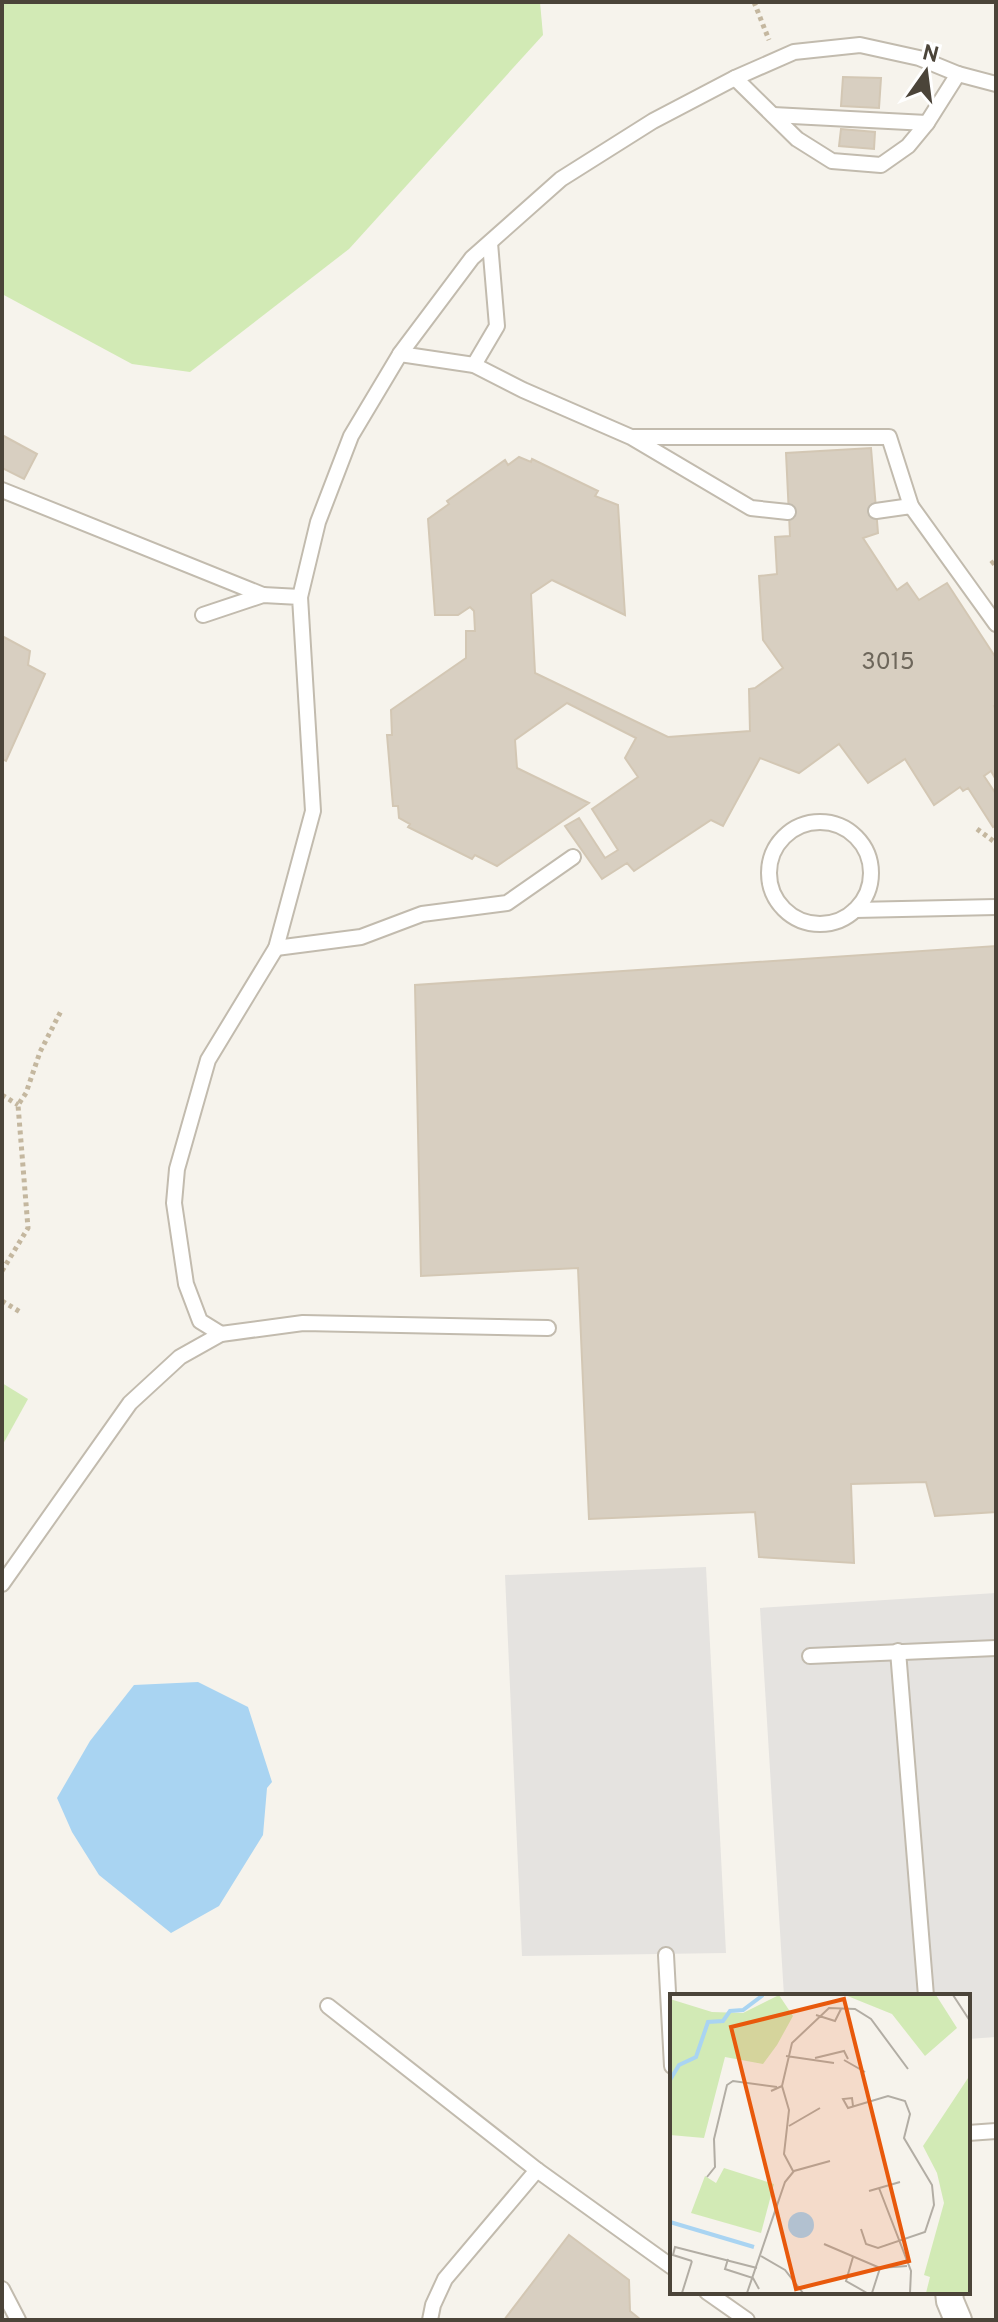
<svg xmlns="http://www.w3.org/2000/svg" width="998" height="2322" font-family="Overpass,sans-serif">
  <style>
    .green { fill: #d2eab5 }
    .parking { fill: #e5e3e0 }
    .water { fill: #a9d4f2 }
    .building { fill: #d8cfc1; stroke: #d3c7b4; stroke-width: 2 }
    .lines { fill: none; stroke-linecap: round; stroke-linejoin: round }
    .lane-casing { stroke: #c2bbae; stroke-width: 18 }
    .street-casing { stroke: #c2bbae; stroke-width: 30 }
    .path { stroke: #c4b79f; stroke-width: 5; stroke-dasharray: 4 4; stroke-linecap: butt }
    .lane { stroke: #fff; stroke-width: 14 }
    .street { stroke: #fff; stroke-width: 26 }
    .labels { text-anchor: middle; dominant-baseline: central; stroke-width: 7; stroke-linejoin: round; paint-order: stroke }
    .number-label { font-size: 24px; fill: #6e675b }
    .inset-river { fill: none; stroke: #a9d4f2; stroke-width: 4 }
    .inset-road { fill: none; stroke: #b2ada4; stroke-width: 2 }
    .view { fill: #e8590c; fill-opacity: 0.15; stroke: #e8590c; stroke-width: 4 }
    .inset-edge { fill: none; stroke: #4b4439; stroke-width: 4 }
  </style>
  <rect width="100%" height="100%" fill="#f6f3ec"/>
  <g class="green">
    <polygon points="2,2 540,2 543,35 349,249 190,372 132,364 2,294"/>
    <polygon points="2,1383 28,1399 2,1446"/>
  </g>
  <g class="parking">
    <polygon points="706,1567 726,1953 522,1956 505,1575"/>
    <polygon points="996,1593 996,2037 968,2039 968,1996 784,1996 760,1608"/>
  </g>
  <polygon class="water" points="198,1682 248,1707 272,1782 267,1788 263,1835 219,1906 171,1933 99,1875 72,1832 57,1798 90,1741 134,1685"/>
  <g class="building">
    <polygon points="843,77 881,78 879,108 841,106"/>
    <polygon points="841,129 875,132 874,149 839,146"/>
    <polygon points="2,435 37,454 24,479 2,468"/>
    <polygon points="871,448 878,533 863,538 897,590 907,583 919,600 947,583 996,658 996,705 994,706 996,710 996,780 991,771 984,776 996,794 996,825 993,827 968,788 963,791 960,787 934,805 905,759 868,783 839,744 799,773 760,758 723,826 711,820 634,871 627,863 602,879 565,826 579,818 605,858 618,850 592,809 638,777 625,758 636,738 567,703 515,740 517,768 589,803 497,866 475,855 472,859 408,827 410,824 399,818 398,806 393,806 387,735 392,735 391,710 466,658 466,631 475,631 474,611 470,607 458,615 435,615 428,519 449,504 447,501 505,460 508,465 519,457 531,462 532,459 598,491 595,496 618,505 625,615 552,580 531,594 535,673 668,737 750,731 749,689 755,688 783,668 763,640 759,576 777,574 775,537 790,536 786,453"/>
    <polygon points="2,636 30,651 28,665 45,674 6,761 2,759"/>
    <polygon points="996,946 996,1512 935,1516 926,1482 851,1484 854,1563 759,1557 755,1512 589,1519 578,1268 421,1276 415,985"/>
    <polygon points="569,2235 629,2280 630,2311 641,2320 504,2320"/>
  </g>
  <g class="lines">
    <g class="lane-casing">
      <g id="lane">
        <polyline points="735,78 797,139 832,161 881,165 908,146 927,123 958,74"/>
        <polyline points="773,115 927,123"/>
        <polyline points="400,354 474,365 523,390 631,437 751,508 788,512"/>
        <polyline points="474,365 497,326 490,243"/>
        <polyline points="634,437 889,437 911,506"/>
        <polyline points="2,490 263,595"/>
        <polyline points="876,511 911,506 996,624"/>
        <polyline points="300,597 318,522 351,436 400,354 472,258 561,179 653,121 735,78 794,52 860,45 919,58 958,74 996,84"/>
        <polyline points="203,615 263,595 300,597 313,811 276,948 208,1060 177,1169 174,1203 186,1284 200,1321 221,1334"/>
        <circle cx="820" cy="873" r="51"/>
        <polyline points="855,910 996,907"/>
        <polyline points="276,948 361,937 422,914 507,903 573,857"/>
        <polyline points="2,1584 130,1403 180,1357 221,1334 303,1323 548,1328"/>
        <polyline points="898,1651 926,1996"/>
        <polyline points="810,1656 996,1648"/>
        <polyline points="666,1955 672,2066"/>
        <polyline points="328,2006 537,2170 672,2267"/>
        <polyline points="968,2133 996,2131"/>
        <polyline points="2,2289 18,2320"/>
        <polyline points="707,2292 747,2320"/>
        <polyline points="430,2320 433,2305 445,2279 537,2170"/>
      </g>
    </g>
    <g class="street-casing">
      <polyline id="street" points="949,2292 950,2301 958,2320"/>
    </g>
    <g class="path">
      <polyline points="754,2 769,40"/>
      <polyline points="991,564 996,560"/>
      <polyline points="977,829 996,843"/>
      <polyline points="2,1095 18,1105"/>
      <polyline points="2,1271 28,1228 18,1105 26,1093 40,1052 62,1009"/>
      <polyline points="2,1301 22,1313"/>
    </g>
    <use href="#lane" class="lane"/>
    <use href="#street" class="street"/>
  </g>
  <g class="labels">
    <g class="number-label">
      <text x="888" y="663">3015</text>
    </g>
  </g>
  <g transform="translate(670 1994)">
    <rect width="300" height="300" fill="#f6f3ec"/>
    <path d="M109,1L123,22L107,51L93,70L55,63L34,144L0,141V5L42,18L73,19ZM175,1H266L287,34L255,62L222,20ZM300,81V299H256L260,283L254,281L274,209L267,179L253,152ZM54,174L104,190L91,239L21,219L35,182L46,189Z" fill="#d2eab5"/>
    <path d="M118 231a13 13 0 1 1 26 0a13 13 0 1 1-26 0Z" fill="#a9d4f2"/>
    <path class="inset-river" d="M0,86L9,71L26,63L38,28L53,27L60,17L73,16L93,1M0,228L84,253"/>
    <path class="inset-road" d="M283,1L300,27M146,21L165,27L171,15M116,62L164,69M145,64L174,57L178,65M174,66L195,78M112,92L122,49L159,14L185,15L201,25L238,75M101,97L112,92L119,116L114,160L123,177M183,112L182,104L173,105L178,114L218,102L235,107L240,120L234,144L262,191L264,211L255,238L208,254L196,250L191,235M119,132L150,114M37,183L45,173L44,145L57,91L63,87L107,93M209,194L241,277L240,299M199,197L230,188M154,250L210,274L237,272M91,262L115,276L133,299M183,263L176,287L197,299M58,265L55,275L83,284L89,295M22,267L3,261L5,253L87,274M12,299L22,267M77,299L115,188L124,177L160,167M202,299L210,274"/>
    <path class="view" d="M174,5L239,267L126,295L61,33Z"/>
    <rect width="300" height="300" class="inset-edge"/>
  </g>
  <rect width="998" height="2322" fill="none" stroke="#4b4439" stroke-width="8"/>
  <g transform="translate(926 72) rotate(14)" stroke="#ffffff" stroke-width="6" paint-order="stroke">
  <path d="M0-6L14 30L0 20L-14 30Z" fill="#4b4439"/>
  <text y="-12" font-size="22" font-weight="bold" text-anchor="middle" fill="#4b4439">N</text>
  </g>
</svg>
